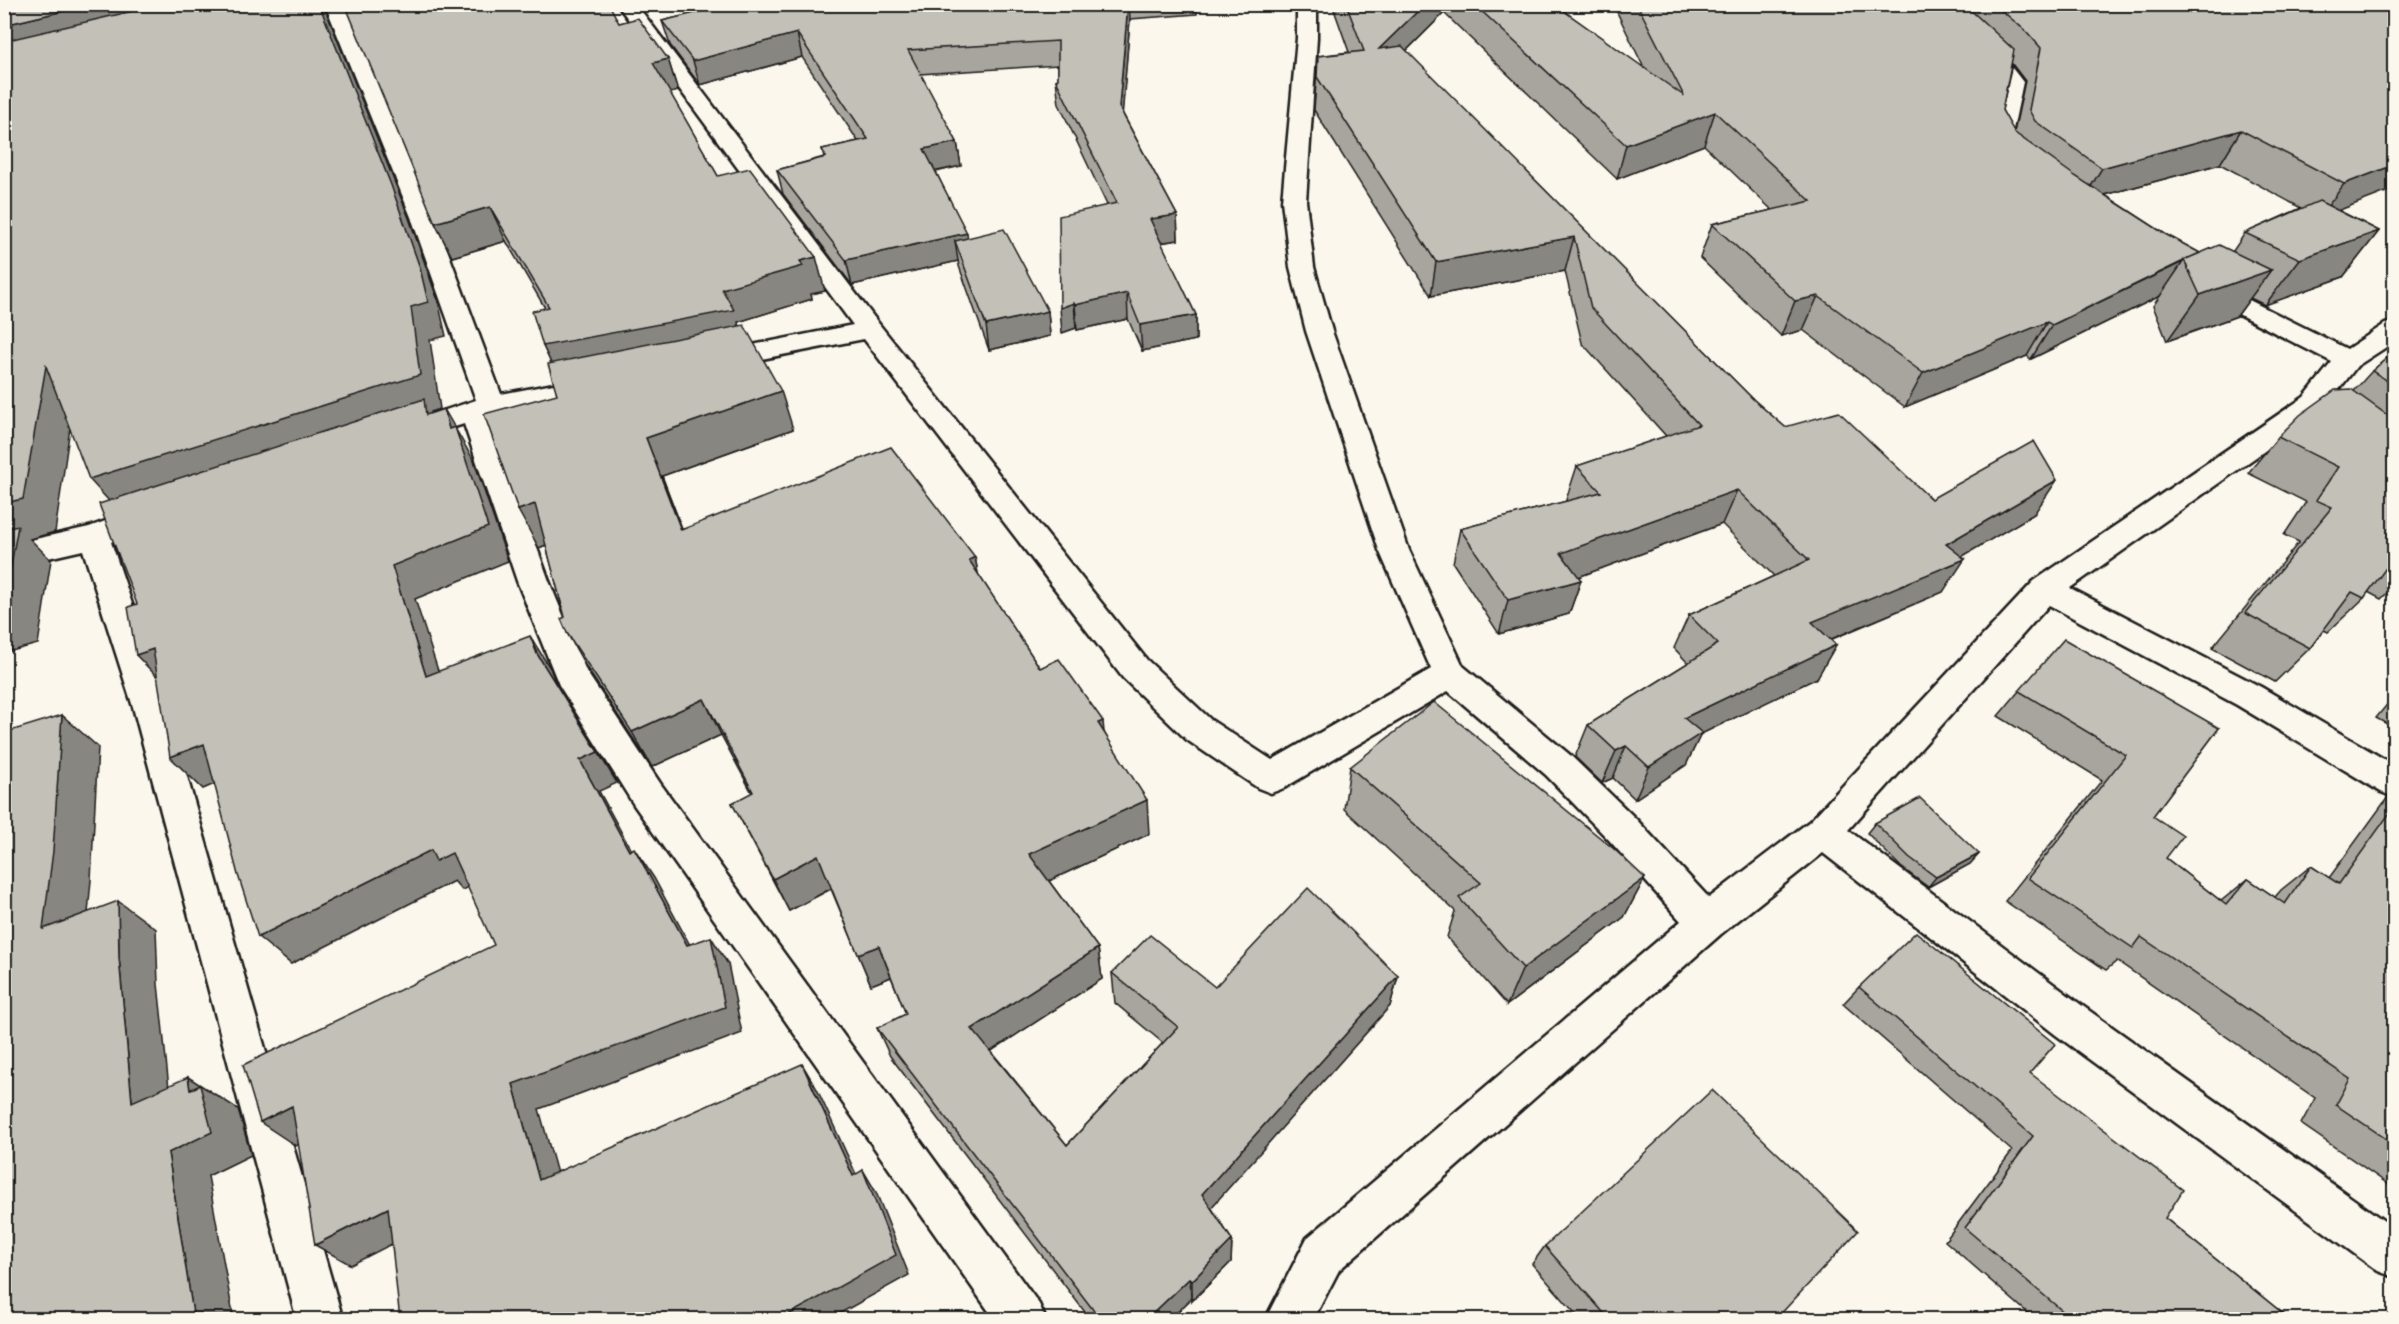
<svg xmlns="http://www.w3.org/2000/svg" width="2399" height="1324" font-family="Mali,sans-serif">
  <style>
    .lines { fill: none; stroke-linecap: round; stroke-linejoin: round }
    .minor-casing { stroke: #1c1c1c; stroke-width: 5 }
    .minor { fill: #fbf7ec; fill-rule: evenodd }
    .wall { fill: #a8a59e; stroke: #1c1c1c; stroke-width: 1.5; fill-rule: evenodd }
    .shaded-wall { fill: #888681; stroke: #1c1c1c; stroke-width: 1.5 }
    .building { fill: #c3c0b8; stroke: #1c1c1c; stroke-width: 1.5 }
  </style>
  <rect width="100%" height="100%" fill="#fbf7ec"/>
  <filter id="ink" filterUnits="userSpaceOnUse"><feTurbulence type="fractalNoise" baseFrequency=".0167" numOctaves="2"/><feDisplacementMap in="SourceGraphic" scale="12" xChannelSelector="R" yChannelSelector="G"/><feConvolveMatrix kernelMatrix="1 2 1 2 8 2 1 2 1" color-interpolation-filters="sRGB"/></filter>
  <g filter="url(#ink)">
    <g class="lines">
      <g class="minor-casing">
        <g id="minor">
          <polygon points="325,4 345,4 435,217 501,394 601,375 611,378 615,384 611,390 601,393 489,415 549,581 586,671 660,783 1039,1304 1046,1320 995,1320 634,805 559,685 517,581 464,424 407,442 397,440 393,433 397,426 476,400 411,217"/>
          <polygon points="617,4 636,4 879,324 1147,660 1211,720 1272,760 1431,669 1379,550 1306,331 1290,267 1282,201 1297,38 1297,4 1317,4 1317,38 1306,201 1314,267 1332,331 1409,550 1463,666 1570,755 1635,818 1709,898 1810,821 2034,581 2304,397 2332,362 2193,291 2189,286 2193,281 2202,278 2211,281 2347,349 2385,324 2394,322 2394,342 2357,366 2324,409 2070,588 2261,687 2394,765 2394,797 2381,792 2237,705 2049,605 1848,830 2084,1007 2394,1228 2394,1277 2378,1271 2056,1035 1823,853 1721,934 1339,1270 1313,1320 1265,1320 1307,1238 1681,921 1609,840 1546,775 1448,691 1284,788 1271,793 1258,788 1187,740 1123,678 864,339 716,368 707,366 703,360 707,354 853,325"/>
          <path d="M1977,43C1996,47 2012,67 2023,82L2010,144L2017,158L2014,163L2006,165L1998,163L1988,144L2001,82L1967,49L1970,45Z"/>
          <polygon points="152,504 163,507 167,515 163,523 111,542 167,707 343,1320 297,1320 133,707 83,550 4,568 4,546 89,527"/>
        </g>
      </g>
      <use href="#minor" class="minor"/>
    </g>
    <g class="wall">
      <polygon points="732,4 1197,4 1197,14 1130,19 1122,112 1177,215 1178,240 1161,243 1196,315 1196,340 1142,351 1128,319 1077,330 1076,328 1062,333 1107,205 1059,104 1056,80 1058,79 1058,65 920,74 957,142 961,166 936,172 968,238 1048,311 1050,336 989,350 959,266 958,261 852,285 783,194 777,170 824,157 822,149 858,141 802,57 700,85 670,45 662,21"/>
      <path d="M1332,4H1554L1644,68L1613,4H2394L2338,210L2379,231L2343,277L2265,305L2250,298L2237,316L2167,341L2153,306L2160,296L2031,359L2027,356L1905,407L1803,330L1781,336L1700,258L1712,224L1772,210L1704,145L1617,179L1444,13L1406,51L1754,400L1785,427L1931,499L2034,514L1962,556L1943,592L1830,640L1836,645L1817,678L1701,734L1686,765L1635,799L1613,778L1602,783L1575,757L1588,725L1688,663L1674,648L1689,615L1774,576L1722,524L1578,577L1581,580L1569,614L1499,634L1453,563L1460,529L1567,501L1566,500L1577,466L1666,436L1582,343L1565,271L1431,296L1314,110L1318,56L1349,52ZM2012,64L2025,81L2014,133L2002,110ZM2220,164L2301,208L2245,233L2233,251L2200,253L2165,234L2105,195Z"/>
      <polygon points="619,23 668,59 678,91 670,93 718,176 825,291 811,294 812,299 738,322 793,429 662,476 682,529 975,557 978,574 1040,668 1104,732 1149,834 1049,881 1098,948 1102,979 991,1051 1067,1145 1163,1043 1115,1003 1112,973 1215,987 1398,976 1390,1006 1211,1207 1232,1240 1231,1262 1192,1301 1191,1299 1169,1320 1091,1320 890,1056 877,1028 906,1014 891,977 871,985 831,889 789,911 732,803 752,793 721,735 652,767 588,670 567,633 565,617 546,545 539,548 557,394 551,363 543,346 545,308 506,241 452,257 435,223"/>
      <polygon points="2394,352 2394,586 2381,599 2368,592 2364,598 2328,632 2324,630 2310,648 2275,682 2212,648 2299,542 2284,535 2306,502 2248,473 2278,437 2354,391 2372,371"/>
      <polygon points="2019,691 2219,728 2153,816 2166,858 2221,901 2248,879 2275,897 2281,890 2311,866 2329,878 2388,797 2394,792 2394,1188 2301,1124 2315,1098 2117,961 2106,970 2005,901 2102,780 1998,716"/>
      <polygon points="2394,696 2394,728 2376,718"/>
      <polygon points="1350,767 1645,878 1624,917 1507,1005 1447,937 1455,911 1344,809"/>
      <polygon points="1875,823 1979,854 1970,864 1928,887 1901,867 1867,833"/>
      <polygon points="1859,987 2030,1073 2165,1218 2291,1320 2036,1320 1945,1241 2012,1151 1843,1004"/>
      <polygon points="1545,1246 1775,1320 1581,1320 1532,1264"/>
    </g>
    <g class="shaded-wall">
      <polygon points="93,4 243,4 4,62 4,25"/>
      <polygon points="319,4 323,4 409,218 438,301 446,336 430,340 440,409 431,412 444,433 119,512 89,479 411,307"/>
      <polygon points="1128,4 1129,4 1130,19 1121,131 1119,107"/>
      <polygon points="1425,4 1446,4 1444,13 1376,81 1379,49"/>
      <polygon points="797,33 802,57 700,85 693,61"/>
      <polygon points="668,59 678,91 663,95 653,63"/>
      <polygon points="1715,112 1704,145 1617,179 1626,145"/>
      <polygon points="2241,130 2220,164 2082,201 2102,168"/>
      <polygon points="957,142 961,166 928,173 924,149"/>
      <polygon points="2394,165 2394,189 2319,218 2344,184"/>
      <polygon points="490,207 506,241 452,257 435,223"/>
      <polygon points="1177,215 1178,240 1151,244 1150,219"/>
      <polygon points="2379,231 2343,277 2265,305 2300,259"/>
      <polygon points="967,233 971,259 955,241 958,261 852,285 846,260"/>
      <polygon points="1574,237 1565,271 1431,296 1436,262"/>
      <polygon points="816,257 825,291 811,294 812,299 738,322 745,344 559,380 543,346 722,289 800,261"/>
      <polygon points="2183,262 2160,296 2031,359 2052,325"/>
      <polygon points="2271,270 2237,316 2167,341 2200,295"/>
      <polygon points="1127,293 1128,319 1077,330 1075,305"/>
      <polygon points="1818,296 1803,330 1781,336 1795,301"/>
      <polygon points="1074,303 1076,328 1062,333 1060,308"/>
      <polygon points="1048,311 1050,336 989,350 986,325"/>
      <polygon points="1196,315 1196,340 1142,351 1140,325"/>
      <polygon points="2047,322 2027,356 1905,407 1923,373"/>
      <polygon points="46,366 74,400 55,532 30,539 51,560 38,644 4,653 4,503"/>
      <polygon points="781,391 793,429 662,476 697,567 681,530 646,438"/>
      <polygon points="444,409 474,461 508,561 415,599 450,708 426,676 392,566 449,429"/>
      <polygon points="2057,480 2034,514 1941,569 1965,559 1943,592 1793,655 1812,622"/>
      <polygon points="1737,490 1722,524 1551,587 1561,553"/>
      <polygon points="535,504 555,541 539,548 518,510"/>
      <polygon points="975,557 982,595 969,560"/>
      <polygon points="1581,580 1569,614 1499,634 1508,600"/>
      <polygon points="530,636 550,668 557,686 537,654"/>
      <polygon points="1836,645 1817,678 1701,734 1686,765 1635,799 1649,767 1684,718"/>
      <polygon points="153,649 168,688 136,655"/>
      <polygon points="704,699 721,735 652,767 632,732"/>
      <polygon points="62,715 98,747 91,880 84,957 43,929"/>
      <polygon points="1103,721 1106,756 1098,723"/>
      <polygon points="204,744 235,775 203,789 170,757"/>
      <polygon points="1626,746 1613,778 1602,783 1616,751"/>
      <polygon points="598,752 617,783 599,791 648,881 629,851 580,760"/>
      <polygon points="1147,800 1149,834 1036,887 1029,854"/>
      <polygon points="634,848 654,878 705,973 687,945"/>
      <polygon points="431,850 452,853 478,882 462,890 454,881 291,964 258,937"/>
      <polygon points="1979,854 1970,864 1928,887 1936,877"/>
      <polygon points="818,855 832,888 789,911 773,879"/>
      <polygon points="1645,878 1624,917 1507,1005 1523,968"/>
      <polygon points="118,901 156,929 158,984 173,1126 132,1102 119,957"/>
      <polygon points="711,937 728,964 742,1033 539,1109 565,1202 539,1180 513,1084"/>
      <polygon points="879,946 891,977 871,985 858,954"/>
      <polygon points="1098,948 1102,979 982,1057 972,1029"/>
      <polygon points="1398,976 1390,1006 1202,1218 1202,1194"/>
      <polygon points="802,1064 817,1089 867,1198 853,1176"/>
      <polygon points="188,1077 238,1109 251,1155 208,1176 234,1320 194,1320 168,1153 190,1090"/>
      <polygon points="292,1106 327,1130 296,1146 260,1122"/>
      <polygon points="863,1170 876,1192 909,1275 828,1320 779,1320"/>
      <polygon points="388,1208 421,1229 351,1265 315,1245"/>
      <polygon points="1232,1240 1231,1262 1192,1301 1192,1281"/>
      <polygon points="1190,1278 1191,1299 1169,1320 1146,1320"/>
    </g>
    <g class="building">
      <polygon points="4,4 93,4 4,25"/>
      <polygon points="163,4 319,4 391,185 420,268 428,302 411,307 420,375 89,479 46,366 23,499 4,503 4,41"/>
      <polygon points="345,4 609,4 619,23 638,18 668,59 653,63 718,176 750,168 816,257 800,261 803,266 722,289 734,310 543,346 532,311 549,307 490,207 435,223"/>
      <polygon points="732,4 1128,4 1119,107 1177,215 1150,219 1196,315 1140,325 1127,293 1075,305 1074,303 1060,308 1059,216 1117,203 1056,80 1058,79 1058,41 908,50 957,142 924,149 967,233 846,260 777,170 826,157 822,149 868,139 797,33 693,61 662,21"/>
      <polygon points="1346,4 1425,4 1379,49 1402,46 1754,400 1785,427 1839,412 1931,499 2034,441 2057,480 1946,544 1965,559 1812,622 1836,645 1684,718 1702,733 1649,767 1626,746 1616,751 1588,725 1718,644 1689,615 1809,560 1737,490 1561,553 1581,580 1508,600 1460,529 1601,492 1577,466 1699,425 1591,308 1574,237 1436,262 1317,77 1318,56 1364,51"/>
      <polygon points="1474,4 1554,4 1684,96 1637,4 1964,4 2014,50 2002,110 2015,133 2075,176 2165,234 2200,253 2052,325 2047,322 1923,373 1818,296 1795,301 1712,224 1811,201 1715,112 1626,145"/>
      <polygon points="1994,4 2394,4 2394,165 2344,184 2241,130 2102,168 2035,121 2029,110 2041,48 2027,32"/>
      <polygon points="2319,201 2379,231 2300,259 2245,233"/>
      <polygon points="1004,229 1048,311 986,325 955,241"/>
      <polygon points="2219,245 2271,270 2200,295 2184,260"/>
      <polygon points="744,325 781,391 646,438 681,530 891,447 975,557 969,560 1040,668 1059,659 1103,721 1098,723 1147,800 1029,854 1098,948 972,1029 1067,1145 1178,1027 1112,973 1150,935 1215,987 1308,888 1398,976 1202,1194 1232,1240 1192,1281 1190,1278 1146,1320 1101,1320 877,1028 906,1014 879,946 858,954 818,855 773,879 732,803 753,792 704,699 632,732 567,633 561,619 565,617 535,504 518,510 484,414 557,394 548,364"/>
      <polygon points="2394,352 2394,385 2372,371"/>
      <polygon points="2351,389 2394,420 2394,557 2364,598 2352,592 2310,648 2245,613 2332,507 2316,500 2338,467 2278,437 2300,415 2335,390"/>
      <polygon points="424,399 426,415 444,409 449,429 455,427 488,527 392,566 426,676 530,636 537,654 598,752 580,760 629,851 634,848 687,945 711,937 725,1007 513,1084 539,1180 802,1064 853,1176 863,1170 896,1255 779,1320 400,1320 388,1208 315,1245 292,1106 260,1122 243,1065 494,945 452,853 436,861 431,850 258,937 238,875 204,744 170,757 153,649 136,655 128,607 137,604 99,504"/>
      <polygon points="18,526 4,604 4,529"/>
      <polygon points="2064,639 2219,728 2153,816 2183,836 2166,858 2226,905 2248,879 2285,904 2311,866 2339,884 2394,807 2394,1144 2336,1105 2350,1079 2141,937 2133,948 2028,878 2126,755 2019,691"/>
      <polygon points="1434,702 1614,849 1645,878 1523,968 1459,898 1481,883 1350,767"/>
      <polygon points="62,715 53,851 43,929 118,901 119,957 132,1102 188,1077 190,1090 200,1085 212,1132 168,1153 194,1320 4,1320 4,733"/>
      <polygon points="1920,798 1979,854 1936,877 1909,857 1875,823"/>
      <polygon points="1916,932 2055,1044 2030,1073 2183,1190 2165,1218 2291,1320 2073,1320 1965,1228 2033,1136 1859,987"/>
      <polygon points="1712,1090 1858,1231 1775,1320 1610,1320 1545,1246"/>
    </g>
  </g>
  <rect width="2399" height="1324" fill="none" stroke="#fbf7ec" stroke-width="24"/>
  <rect x="12" y="12" width="2375" height="1300" fill="none" stroke="#1c1c1c" stroke-width="2" filter="url(#ink)"/>
</svg>
